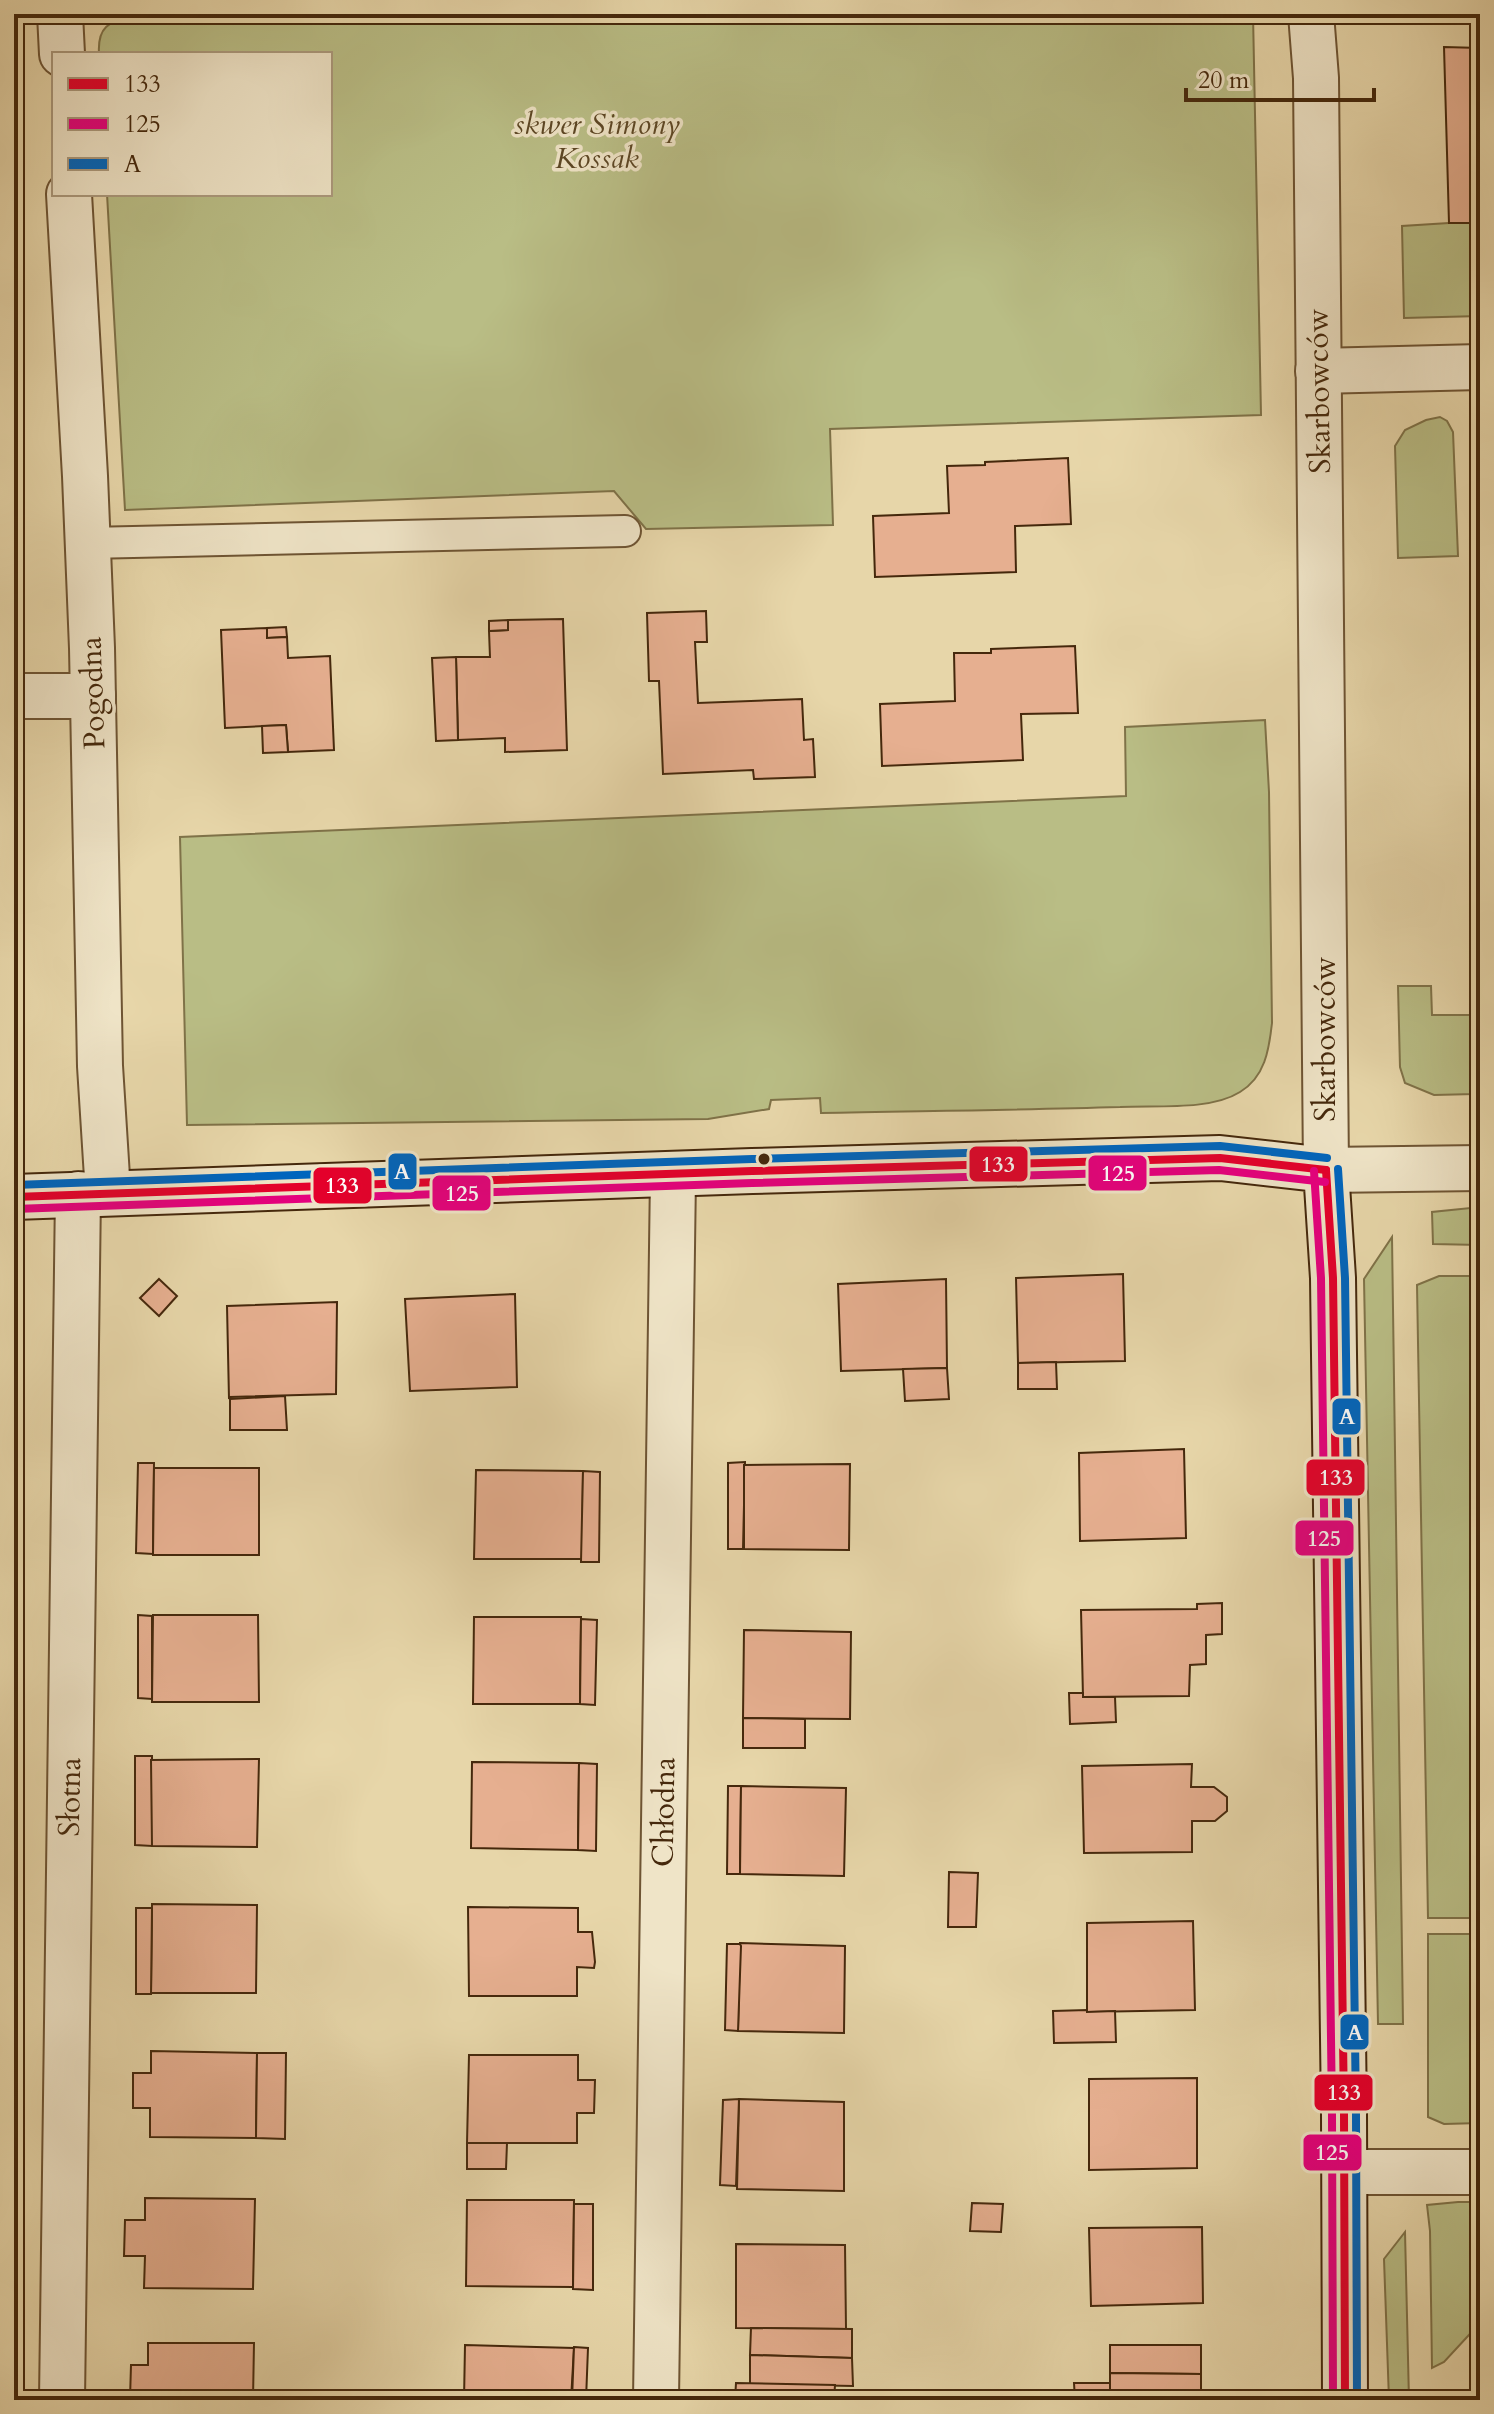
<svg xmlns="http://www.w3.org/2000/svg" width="1494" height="2414" font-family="Cardo,serif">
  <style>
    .green { fill: #b9bd85; stroke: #7f7248; stroke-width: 2 }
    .building { fill: #e6af90; stroke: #45280c; stroke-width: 2 }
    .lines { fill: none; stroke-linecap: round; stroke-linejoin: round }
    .lane-casing { stroke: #6e5433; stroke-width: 34 }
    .street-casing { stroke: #6e5433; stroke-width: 48 }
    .secondary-casing { stroke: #45280c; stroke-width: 48 }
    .lane { stroke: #efe4c7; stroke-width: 30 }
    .street { stroke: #efe4c7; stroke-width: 44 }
    .secondary { stroke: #efe4c7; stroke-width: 44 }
    .bus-1-casing { stroke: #efe4c7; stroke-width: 14 }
    .bus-2-casing { stroke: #efe4c7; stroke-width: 14 }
    .bus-3-casing { stroke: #efe4c7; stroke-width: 14 }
    .bus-1 { stroke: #e4002b; stroke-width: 8 }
    .bus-2 { stroke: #e5007d; stroke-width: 8 }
    .bus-3 { stroke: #0065bd; stroke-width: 8 }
    .bus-dot { fill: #45280c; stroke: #efe4c7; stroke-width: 3 }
    .labels { text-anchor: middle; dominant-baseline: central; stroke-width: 7; stroke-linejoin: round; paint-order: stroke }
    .park-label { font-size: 30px; font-style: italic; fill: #5c4624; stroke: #efe4c7 }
    .street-label { font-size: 30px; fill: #45280c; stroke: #efe4c7 }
    .line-badge { stroke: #efe4c7; stroke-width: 3 }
    .badge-label { font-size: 22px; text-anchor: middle; font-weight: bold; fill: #fff }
  </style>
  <rect width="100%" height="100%" fill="#e7d6a9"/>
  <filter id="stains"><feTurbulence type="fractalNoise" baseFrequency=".0025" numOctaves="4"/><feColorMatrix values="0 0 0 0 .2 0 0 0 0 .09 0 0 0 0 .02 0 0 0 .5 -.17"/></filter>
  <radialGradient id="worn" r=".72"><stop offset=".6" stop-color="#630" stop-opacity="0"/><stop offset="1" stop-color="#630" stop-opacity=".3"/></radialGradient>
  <g class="green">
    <path d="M139,14H1253L1261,415L830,429L833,525L646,529L614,491L125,510L107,194H330V54H99C97,22 113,22 139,14Z"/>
    <polygon points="1449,223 1480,223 1480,316 1404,318 1402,226"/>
    <polygon points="1440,417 1447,421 1453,432 1458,556 1398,558 1395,446 1405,430 1426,420"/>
    <path d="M1265,720L1269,792L1272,1023C1269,1050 1265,1077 1240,1092C1210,1111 1155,1105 1120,1107C1021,1110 921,1111 821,1113L820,1098L771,1100L769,1109L708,1119L187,1125L180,837L1126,796L1125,727Z"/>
    <polygon points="1398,986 1431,986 1432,1015 1473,1015 1474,1094 1434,1095 1405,1083 1400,1067"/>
    <polygon points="1480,1207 1480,1245 1433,1244 1432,1212"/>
    <polygon points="1392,1237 1403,2024 1378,2024 1364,1279"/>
    <polygon points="1439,1276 1480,1276 1480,1918 1428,1918 1417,1285"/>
    <polygon points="1428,1934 1480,1934 1480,2123 1444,2124 1428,2117"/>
    <polygon points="1458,2202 1480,2202 1480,2323 1444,2362 1432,2368 1430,2231 1427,2205"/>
    <polygon points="1405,2232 1409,2400 1389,2400 1384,2259"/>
  </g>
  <g class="building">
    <polygon points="1444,47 1480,48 1480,223 1449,223"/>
    <polygon points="1068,458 1071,524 1015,526 1016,572 875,577 873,516 949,513 947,466 985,465 985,462"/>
    <polygon points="14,552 20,552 22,604 14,604"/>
    <polygon points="706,611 707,642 695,642 698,703 802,699 804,740 813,739 815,777 754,779 753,770 663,774 659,681 649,681 647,613"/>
    <polygon points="563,619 567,750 505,752 505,738 458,740 456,657 490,657 489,631 508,630 508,620"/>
    <polygon points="508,620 508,630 489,631 489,621"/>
    <polygon points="286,627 287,637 267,638 267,628"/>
    <polygon points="267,628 267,638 287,637 288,658 330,656 334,750 288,752 286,725 225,728 221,630"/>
    <polygon points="1075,646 1078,713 1021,714 1023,760 882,766 880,704 955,701 954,653 991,653 991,649"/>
    <polygon points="456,657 458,740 436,741 432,658"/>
    <polygon points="286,725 288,752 263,753 262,726"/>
    <polygon points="14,981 17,1060 14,1060"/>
    <polygon points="1123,1274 1125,1361 1018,1363 1016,1278"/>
    <polygon points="159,1279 177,1296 159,1316 140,1298"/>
    <polygon points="946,1279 947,1368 841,1371 838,1284"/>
    <polygon points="515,1294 517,1387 410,1391 405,1299"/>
    <polygon points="337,1302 336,1394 230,1397 229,1399 227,1306"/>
    <polygon points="1056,1362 1057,1389 1018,1389 1018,1363"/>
    <polygon points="947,1368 949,1399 905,1401 903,1369"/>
    <polygon points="285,1396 287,1430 230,1430 230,1399"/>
    <polygon points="1184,1449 1186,1538 1080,1541 1079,1453"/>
    <polygon points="745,1462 743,1549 728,1549 728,1463"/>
    <polygon points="138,1463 154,1463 153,1554 136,1553"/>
    <polygon points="850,1464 849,1550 744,1549 744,1465"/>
    <polygon points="154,1468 259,1468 259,1555 153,1555"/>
    <polygon points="476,1470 583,1471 582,1559 474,1559"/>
    <polygon points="583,1471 600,1472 599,1562 581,1562"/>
    <polygon points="1222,1603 1222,1634 1206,1635 1206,1664 1190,1665 1189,1696 1083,1697 1081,1610 1197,1609 1197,1604"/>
    <polygon points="138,1615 152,1616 152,1699 138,1698"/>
    <polygon points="153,1615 258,1615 259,1702 152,1702"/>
    <polygon points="474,1617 581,1617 580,1704 473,1704"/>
    <polygon points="581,1619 597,1620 595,1705 580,1704"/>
    <polygon points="744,1630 851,1632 850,1719 743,1718"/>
    <polygon points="1069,1693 1083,1693 1083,1697 1115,1697 1116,1722 1070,1724"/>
    <polygon points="743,1718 805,1719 805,1748 743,1748"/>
    <polygon points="135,1756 152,1756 152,1846 135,1845"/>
    <polygon points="259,1759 257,1847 152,1846 151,1760"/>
    <polygon points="472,1762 579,1763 578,1850 471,1848"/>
    <polygon points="579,1763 597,1764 596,1851 578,1850"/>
    <polygon points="1192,1764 1191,1787 1214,1787 1227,1797 1227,1811 1215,1821 1192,1821 1192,1852 1084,1853 1082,1766"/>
    <polygon points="728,1786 741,1786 740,1874 727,1874"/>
    <polygon points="741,1786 846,1788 844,1876 740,1874"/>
    <polygon points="949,1872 978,1873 976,1927 948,1927"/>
    <polygon points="152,1904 257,1905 256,1993 151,1993"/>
    <polygon points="468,1907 578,1908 578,1932 592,1932 595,1962 594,1968 577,1967 577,1996 469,1996"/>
    <polygon points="136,1908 152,1908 151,1994 136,1994"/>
    <polygon points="1193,1921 1195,2010 1087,2012 1087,1923"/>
    <polygon points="740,1943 845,1946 844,2033 738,2031"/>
    <polygon points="727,1944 740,1944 741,1946 738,2031 725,2030"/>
    <polygon points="1087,2010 1087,2012 1115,2011 1116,2042 1054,2043 1053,2011"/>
    <polygon points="151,2051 257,2053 256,2138 150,2137 150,2108 133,2108 133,2073 151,2073"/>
    <polygon points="257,2053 286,2053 285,2139 256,2138"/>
    <polygon points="469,2055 578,2055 578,2080 595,2080 594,2113 577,2113 577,2143 467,2143"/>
    <polygon points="1197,2078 1197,2168 1089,2170 1089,2079"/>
    <polygon points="739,2099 844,2102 844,2191 737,2189"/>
    <polygon points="739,2099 736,2186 720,2185 723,2100"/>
    <polygon points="467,2143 507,2143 506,2169 467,2169"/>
    <polygon points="145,2198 255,2199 253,2289 144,2288 145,2256 124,2256 125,2220 145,2220"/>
    <polygon points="467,2200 574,2200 573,2287 466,2286"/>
    <polygon points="972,2203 1003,2204 1001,2232 970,2231"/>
    <polygon points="574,2204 593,2204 593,2290 573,2289"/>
    <polygon points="1202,2227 1203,2303 1091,2306 1089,2228"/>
    <polygon points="736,2244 845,2245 846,2329 736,2328"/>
    <polygon points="751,2328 852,2329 852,2358 750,2355"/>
    <polygon points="148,2343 254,2343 253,2400 130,2399 131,2365 148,2365"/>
    <polygon points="465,2345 574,2348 571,2400 464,2400"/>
    <polygon points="1110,2345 1201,2345 1201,2374 1110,2373"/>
    <polygon points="574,2347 588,2348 586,2400 572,2400"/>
    <polygon points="750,2355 852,2358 853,2386 750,2384"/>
    <polygon points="1110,2373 1201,2374 1201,2400 1110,2400"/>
    <polygon points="736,2383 835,2385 834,2400 735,2400"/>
    <polygon points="1074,2383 1110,2383 1110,2400 1075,2400"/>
  </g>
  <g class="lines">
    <g class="lane-casing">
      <polyline id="lane" points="88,543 625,531"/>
    </g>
    <g class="street-casing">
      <g id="street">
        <polyline points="60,14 62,54"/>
        <polyline points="1311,14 1316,78 1326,1170 1480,1168"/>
        <polyline points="69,194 85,476 92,648 100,1066 108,1193"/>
        <polyline points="1318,371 1480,367"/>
        <polyline points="14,696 93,696"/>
        <polyline points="1345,2172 1480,2172"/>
        <polyline points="62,2400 78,1194"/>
        <polyline points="656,2400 673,1176"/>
      </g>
    </g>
    <g class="secondary-casing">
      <polyline id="secondary" points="14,1197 752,1171 1220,1158 1326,1170 1333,1278 1344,2114 1345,2400"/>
    </g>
    <use href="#lane" class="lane"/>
    <use href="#street" class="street"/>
    <use href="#secondary" class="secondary"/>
    <g class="bus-1-casing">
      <g id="bus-1">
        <polyline points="1326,1170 1333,1278 1344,2114 1345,2400"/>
        <polyline points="14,1197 752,1171 1220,1158 1326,1170"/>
      </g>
    </g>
    <g class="bus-2-casing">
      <g id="bus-2">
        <polyline points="1314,1171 1321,1278 1332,2114 1333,2400"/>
        <polyline points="14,1209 752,1183 1219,1170 1325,1182"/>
      </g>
    </g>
    <g class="bus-3-casing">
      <g id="bus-3">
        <polyline points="1338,1169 1345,1278 1356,2114 1357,2400"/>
        <polyline points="14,1185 752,1159 1220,1146 1327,1158"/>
      </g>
    </g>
    <use href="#bus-1" class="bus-1"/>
    <use href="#bus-2" class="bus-2"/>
    <use href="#bus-3" class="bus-3"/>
  </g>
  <circle class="bus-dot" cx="764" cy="1159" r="7"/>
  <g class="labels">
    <g class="park-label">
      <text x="597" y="124">skwer Simony<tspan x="597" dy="34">Kossak</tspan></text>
    </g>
    <g class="street-label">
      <text transform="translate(1319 391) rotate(-91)">Skarbowców</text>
      <text transform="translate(93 693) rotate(-92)">Pogodna</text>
      <text transform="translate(1325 1039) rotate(-90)">Skarbowców</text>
      <text transform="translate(70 1797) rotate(-89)">Słotna</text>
      <text transform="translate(664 1812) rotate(-89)">Chłodna</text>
    </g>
  </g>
  <g class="line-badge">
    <rect x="968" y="1145" width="61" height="38" rx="8" fill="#e4002b"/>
    <rect x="387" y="1152" width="31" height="39" rx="8" fill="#0065bd"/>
    <rect x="1087" y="1154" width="61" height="38" rx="8" fill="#e5007d"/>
    <rect x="312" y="1166" width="61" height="39" rx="8" fill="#e4002b"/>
    <rect x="431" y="1174" width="61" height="38" rx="8" fill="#e5007d"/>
    <rect x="1331" y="1397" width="31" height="39" rx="8" fill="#0065bd"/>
    <rect x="1305" y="1458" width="61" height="39" rx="8" fill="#e4002b"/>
    <rect x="1294" y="1519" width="61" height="38" rx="8" fill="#e5007d"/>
    <rect x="1339" y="2013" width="31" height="38" rx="8" fill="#0065bd"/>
    <rect x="1313" y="2073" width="61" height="39" rx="8" fill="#e4002b"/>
    <rect x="1302" y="2133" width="61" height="39" rx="8" fill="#e5007d"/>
  </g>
  <g class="badge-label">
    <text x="998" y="1172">133</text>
    <text x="402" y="1179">A</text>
    <text x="1118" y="1181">125</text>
    <text x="342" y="1193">133</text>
    <text x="462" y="1201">125</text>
    <text x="1347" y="1424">A</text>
    <text x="1336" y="1485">133</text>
    <text x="1324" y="1546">125</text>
    <text x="1355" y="2040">A</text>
    <text x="1344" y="2100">133</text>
    <text x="1332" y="2160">125</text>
  </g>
  <rect width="1494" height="2414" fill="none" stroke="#e7d6a9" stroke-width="48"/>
  <rect x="16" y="16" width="1462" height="2382" fill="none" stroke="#45280c" stroke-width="4"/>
  <rect x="24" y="24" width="1446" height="2366" fill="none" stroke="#45280c" stroke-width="2"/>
  <rect x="52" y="52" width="280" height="144" fill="#efe4c7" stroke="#ab997c" stroke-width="2"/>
  <rect x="68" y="78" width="40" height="12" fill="#e4002b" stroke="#ab997c" stroke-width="2"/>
  <text x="124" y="92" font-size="24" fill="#45280c">133</text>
  <rect x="68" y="118" width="40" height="12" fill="#e5007d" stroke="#ab997c" stroke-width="2"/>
  <text x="124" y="132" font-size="24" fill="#45280c">125</text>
  <rect x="68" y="158" width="40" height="12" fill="#0065bd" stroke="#ab997c" stroke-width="2"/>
  <text x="124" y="172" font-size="24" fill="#45280c">A</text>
  <path d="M1186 88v12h188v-12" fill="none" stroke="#45280c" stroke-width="4"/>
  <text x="1198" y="88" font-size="24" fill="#45280c" stroke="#efe4c7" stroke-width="6" paint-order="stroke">20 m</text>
  <rect width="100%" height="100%" filter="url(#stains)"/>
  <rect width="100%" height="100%" fill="url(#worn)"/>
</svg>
